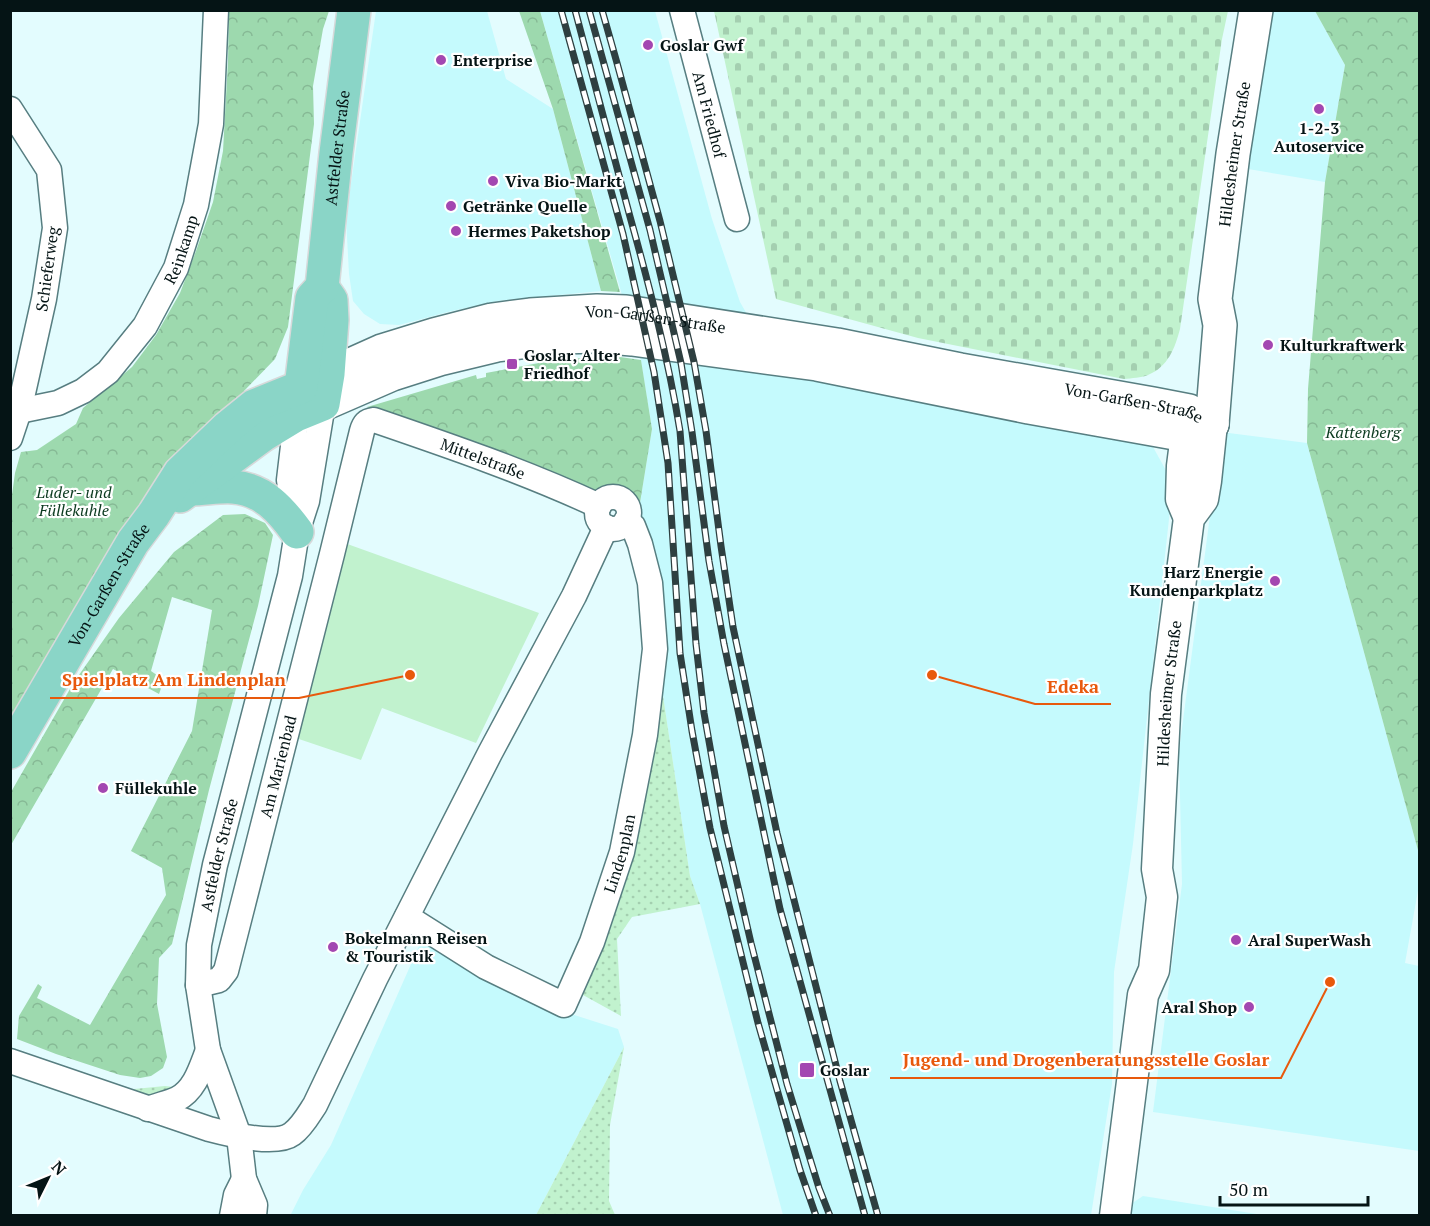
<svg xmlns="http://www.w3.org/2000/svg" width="1430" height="1226" font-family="'PT Serif',serif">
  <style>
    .built { fill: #c5fafd }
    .grass { fill: url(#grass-dots) }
    .forest { fill: url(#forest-crowns) }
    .cemetery { fill: url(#cemetery-stones) }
    .park { fill: #c1f2ce }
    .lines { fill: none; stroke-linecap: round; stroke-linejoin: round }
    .minor-casing { stroke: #577e81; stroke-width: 27 }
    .tertiary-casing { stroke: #577e81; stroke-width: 33 }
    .secondary-casing { stroke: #577e81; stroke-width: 36 }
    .primary-casing { stroke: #d7d9da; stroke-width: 36 }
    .minor { stroke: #fff; stroke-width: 24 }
    .tertiary { stroke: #fff; stroke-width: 30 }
    .secondary { stroke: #fff; stroke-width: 33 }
    .primary { stroke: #8ad5c7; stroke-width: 33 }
    .rail-casing { stroke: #2e3f40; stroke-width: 7 }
    .rail { stroke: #fff; stroke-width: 4.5; stroke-dasharray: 14; stroke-linecap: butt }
    .poi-dot { fill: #a347b1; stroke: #fff; stroke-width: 2 }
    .labels { text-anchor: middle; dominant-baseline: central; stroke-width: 4.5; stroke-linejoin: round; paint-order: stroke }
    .poi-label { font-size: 16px; font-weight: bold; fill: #051415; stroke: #fff; text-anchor: start }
    .street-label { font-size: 16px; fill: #051415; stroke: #fff }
    .park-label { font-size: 16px; font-style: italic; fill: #0b3a1f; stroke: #fff }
    .leader { fill: none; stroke: #e8590c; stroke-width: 2 }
    .callout-dot { fill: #e8590c; stroke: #fff; stroke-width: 2 }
    .callout-label { font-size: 18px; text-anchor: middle; font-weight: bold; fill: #e8590c; stroke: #fff; stroke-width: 4.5; stroke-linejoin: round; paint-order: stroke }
  </style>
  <defs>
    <pattern id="grass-dots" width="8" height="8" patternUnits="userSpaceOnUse" patternTransform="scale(1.5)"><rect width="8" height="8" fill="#c1f2ce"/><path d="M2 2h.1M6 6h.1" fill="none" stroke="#a4cfb0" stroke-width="1.8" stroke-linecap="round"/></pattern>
    <pattern id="forest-crowns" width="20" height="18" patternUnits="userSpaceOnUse" patternTransform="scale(1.5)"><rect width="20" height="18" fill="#9dd9ae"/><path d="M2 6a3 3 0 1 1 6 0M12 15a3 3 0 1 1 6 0" fill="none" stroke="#86b995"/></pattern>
    <pattern id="cemetery-stones" width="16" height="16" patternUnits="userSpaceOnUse" patternTransform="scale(1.5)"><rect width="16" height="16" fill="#c1f2ce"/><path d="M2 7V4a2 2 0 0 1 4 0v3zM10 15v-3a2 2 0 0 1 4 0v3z" fill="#a4cfb0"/></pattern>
  </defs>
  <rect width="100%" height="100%" fill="#e3fcfe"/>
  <g class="built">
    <polygon points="376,11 487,11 506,79 553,109 601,291 498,301 452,311 399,325 380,324 364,314 353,301 349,274 346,218"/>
    <polygon points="540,11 655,11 712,219 740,302 780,372 1148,438 1173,483 1133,844 1114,972 1112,1084 1091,1215 783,1215 700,904 690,876 662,689 638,515 652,429 641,361"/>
    <polygon points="1268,11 1315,11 1345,65 1325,182 1242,168"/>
    <polygon points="1221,432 1307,443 1419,854 1419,885 1405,963 1419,966 1419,1151 1153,1112 1182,884 1179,751"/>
    <polygon points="423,937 565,1012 618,1029 624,1047 536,1215 290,1216 303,1190 331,1145"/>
    <polygon points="1143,1196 1263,1215 1113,1216"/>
  </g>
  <g class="grass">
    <polygon points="662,689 690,876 700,904 632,917 617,939 621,1016 574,990"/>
    <polygon points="624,1047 610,1125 609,1201 615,1215 536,1215"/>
    <polygon points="165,1086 174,1087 154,1095 124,1090"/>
  </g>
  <g class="forest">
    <polygon points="229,11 329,11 323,29 313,86 314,124 288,327 275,359 244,391 243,403 11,735 11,502 15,473 21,452 37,450 76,424 83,408 132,367 156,335 180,293 196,251 213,202 223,151 228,61"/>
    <polygon points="519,11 540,11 620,292 601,291 553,109"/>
    <polygon points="1315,11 1419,11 1419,854 1307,443 1308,389 1325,182 1345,65"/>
    <polygon points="606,355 641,360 652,429 638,515 367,407 476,375 477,379 486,377 486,373 539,363"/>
    <polygon points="245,514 265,523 273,535 258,606 209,790 172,944 159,958 157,1004 167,1057 163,1068 151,1076 140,1078 120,1075 56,1054 17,1039 19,1016 38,984 42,987 37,998 90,1025 166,895 162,868 131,851 192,731 212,610 172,597 151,671 164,680 159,694 113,669 11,845 11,792 74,682 119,618 174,552 223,515"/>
  </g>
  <path class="cemetery" d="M714,11H1228L1222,39L1180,329C1175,348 1168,367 1148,375C1141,378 1132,378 1124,379L918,338L776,299Z"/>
  <polygon class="park" points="339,541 539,613 476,743 382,708 361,760 290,736"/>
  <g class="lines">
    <g class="minor-casing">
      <g id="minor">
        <path id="s1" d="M682,10L737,219"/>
        <polyline points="10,109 49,170 55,228 44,299 19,411 10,438"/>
        <path id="s2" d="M19,411L58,403L83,391L108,372L145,326L176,268L196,205L211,124L216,10"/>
        <circle cx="613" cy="513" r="16"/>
        <polyline points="296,527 289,480 298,404"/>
        <path id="s3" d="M407,917L486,967L564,1005L592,942L622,852L645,735L655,649L650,583L640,544L633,526L626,521"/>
        <path id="s4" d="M198,985L219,980L226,971L332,554L362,431C364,424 366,421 374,420C450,446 526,472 599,506"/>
        <path d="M10,1061L209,1129C228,1134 276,1146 292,1134C302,1127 309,1114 315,1105L375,979L490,753L574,596L606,527"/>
        <path d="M148,1109C158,1105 168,1103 177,1099C195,1090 201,1068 208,1050"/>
        <polyline points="232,1216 236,1195 244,1179"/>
        <path id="s5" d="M254,1216L255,1205L244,1179L239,1136L208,1050L198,985L199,945L215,865L290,576L297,532L307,501L323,404"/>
      </g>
    </g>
    <g class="tertiary-casing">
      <g id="tertiary">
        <polyline points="1186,435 1182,466 1181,499 1189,518"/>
        <path id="s6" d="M1115,1216L1143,995L1154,970L1162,897L1157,869L1166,694L1189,518L1203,499L1206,481L1212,424"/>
      </g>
    </g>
    <g class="secondary-casing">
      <g id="secondary">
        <path id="s7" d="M306,385L382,351L434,335L492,320L530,315L597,311L626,312L837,345L960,370L1153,404L1189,411L1212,424"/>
        <polyline points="323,404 392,374 439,359 497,345 560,337 598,336 632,339 817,364 1029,407 1186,435 1212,424"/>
        <path id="s8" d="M1212,424L1220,325L1215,299L1233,154L1256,10"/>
      </g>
    </g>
    <g class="primary-casing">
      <g id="primary">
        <path d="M191,489C205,489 219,486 233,487C263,489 281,510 297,532"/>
        <polyline points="180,496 263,435 296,415 323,404 328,374 332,320 331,300 324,290"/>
        <path id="s9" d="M10,752L133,542L154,514L180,473L228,427L254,406L301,387L312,298L322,287L336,153L354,10"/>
      </g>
    </g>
    <use href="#minor" class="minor"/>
    <use href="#tertiary" class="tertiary"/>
    <use href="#secondary" class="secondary"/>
    <use href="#primary" class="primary"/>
    <g class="rail-casing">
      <g id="rail">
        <polyline points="561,10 623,234 654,372 668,463 680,653 692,731 710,828 758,1023 800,1170 816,1216"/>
        <path d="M575,10C593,78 611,146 629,213C649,285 668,357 680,431L696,644L704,713L724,826L751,943L787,1084L819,1188L830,1216"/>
        <polyline points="589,10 650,230 681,363 692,432 709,561 724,644 780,909 865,1216"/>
        <polyline points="602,10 617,63 660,221 694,362 706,431 721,546 733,627 777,833 840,1081 878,1216"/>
      </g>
    </g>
    <use href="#rail" class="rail"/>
  </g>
  <g class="poi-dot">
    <circle cx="648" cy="45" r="6"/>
    <circle cx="441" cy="60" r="6"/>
    <circle cx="1319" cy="109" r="6"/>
    <circle cx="493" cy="181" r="6"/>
    <circle cx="451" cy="206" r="6"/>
    <circle cx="456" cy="231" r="6"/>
    <circle cx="1268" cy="345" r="6"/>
    <rect x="506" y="358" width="12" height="12" rx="3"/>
    <circle cx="1275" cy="581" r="6"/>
    <circle cx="103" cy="788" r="6"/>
    <circle cx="1236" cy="940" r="6"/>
    <circle cx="333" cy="947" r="6"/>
    <circle cx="1249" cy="1007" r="6"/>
    <rect x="799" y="1062" width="16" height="16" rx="3"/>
  </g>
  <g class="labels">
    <g class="poi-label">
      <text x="660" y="45">Goslar Gwf</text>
      <text x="453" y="60">Enterprise</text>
      <text x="1319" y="128" text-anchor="middle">1-2-3<tspan x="1319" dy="18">Autoservice</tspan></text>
      <text x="505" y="181">Viva Bio-Markt</text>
      <text x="463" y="206">Getränke Quelle</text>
      <text x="468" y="231">Hermes Paketshop</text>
      <text x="1280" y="345">Kulturkraftwerk</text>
      <text x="524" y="355">Goslar, Alter<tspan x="524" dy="18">Friedhof</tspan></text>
      <text x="1263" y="572" text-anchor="end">Harz Energie<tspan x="1263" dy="18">Kundenparkplatz</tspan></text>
      <text x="115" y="788">Füllekuhle</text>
      <text x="345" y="938">Bokelmann Reisen<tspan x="345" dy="18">&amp; Touristik</tspan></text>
      <text x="1248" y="940">Aral SuperWash</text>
      <text x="1237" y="1007" text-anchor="end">Aral Shop</text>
      <text x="820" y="1070">Goslar</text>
    </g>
    <g class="street-label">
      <text stroke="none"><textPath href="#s1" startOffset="108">Am Friedhof</textPath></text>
      <text stroke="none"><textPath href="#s9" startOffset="722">Astfelder Straße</textPath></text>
      <text stroke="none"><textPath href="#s8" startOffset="272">Hildesheimer Straße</textPath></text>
      <text stroke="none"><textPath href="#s2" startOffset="243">Reinkamp</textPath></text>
      <text transform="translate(47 269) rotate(-82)">Schieferweg</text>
      <text stroke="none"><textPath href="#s7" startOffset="362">Von-Garßen-Straße</textPath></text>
      <text stroke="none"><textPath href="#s7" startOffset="848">Von-Garßen-Straße</textPath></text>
      <text stroke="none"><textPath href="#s4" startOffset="723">Mittelstraße</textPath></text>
      <text stroke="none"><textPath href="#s9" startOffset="194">Von-Garßen-Straße</textPath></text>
      <text stroke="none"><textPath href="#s6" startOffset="528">Hildesheimer Straße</textPath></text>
      <text stroke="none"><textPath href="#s4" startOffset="244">Am Marienbad</textPath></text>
      <text stroke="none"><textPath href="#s3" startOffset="342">Lindenplan</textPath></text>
      <text stroke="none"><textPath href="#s5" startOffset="372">Astfelder Straße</textPath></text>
    </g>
    <g class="park-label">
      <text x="1363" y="432">Kattenberg</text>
      <text x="74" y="492">Luder- und<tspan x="74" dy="18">Füllekuhle</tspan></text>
    </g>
  </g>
  <path class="leader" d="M410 675L299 698H50M932 675L1035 704H1111M1330 982L1281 1078H890"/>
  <g class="callout-dot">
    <circle cx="410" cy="675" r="6"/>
    <circle cx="932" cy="675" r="6"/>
    <circle cx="1330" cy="982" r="6"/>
  </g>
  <g class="callout-label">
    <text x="174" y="686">Spielplatz Am Lindenplan</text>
    <text x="1073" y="693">Edeka</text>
    <text x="1086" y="1066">Jugend- und Drogenberatungsstelle Goslar</text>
  </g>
  <rect width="1430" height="1226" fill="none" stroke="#051415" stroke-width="24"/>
  <g transform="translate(48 1178) rotate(47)" stroke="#ffffff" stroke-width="4.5" paint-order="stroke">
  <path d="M0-4.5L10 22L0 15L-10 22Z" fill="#051415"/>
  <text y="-9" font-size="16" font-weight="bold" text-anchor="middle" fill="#051415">N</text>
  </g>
  <path d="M1220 1196v9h148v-9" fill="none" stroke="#051415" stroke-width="3"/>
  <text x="1229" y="1196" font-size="18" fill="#051415" stroke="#ffffff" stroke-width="4.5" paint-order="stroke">50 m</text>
</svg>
